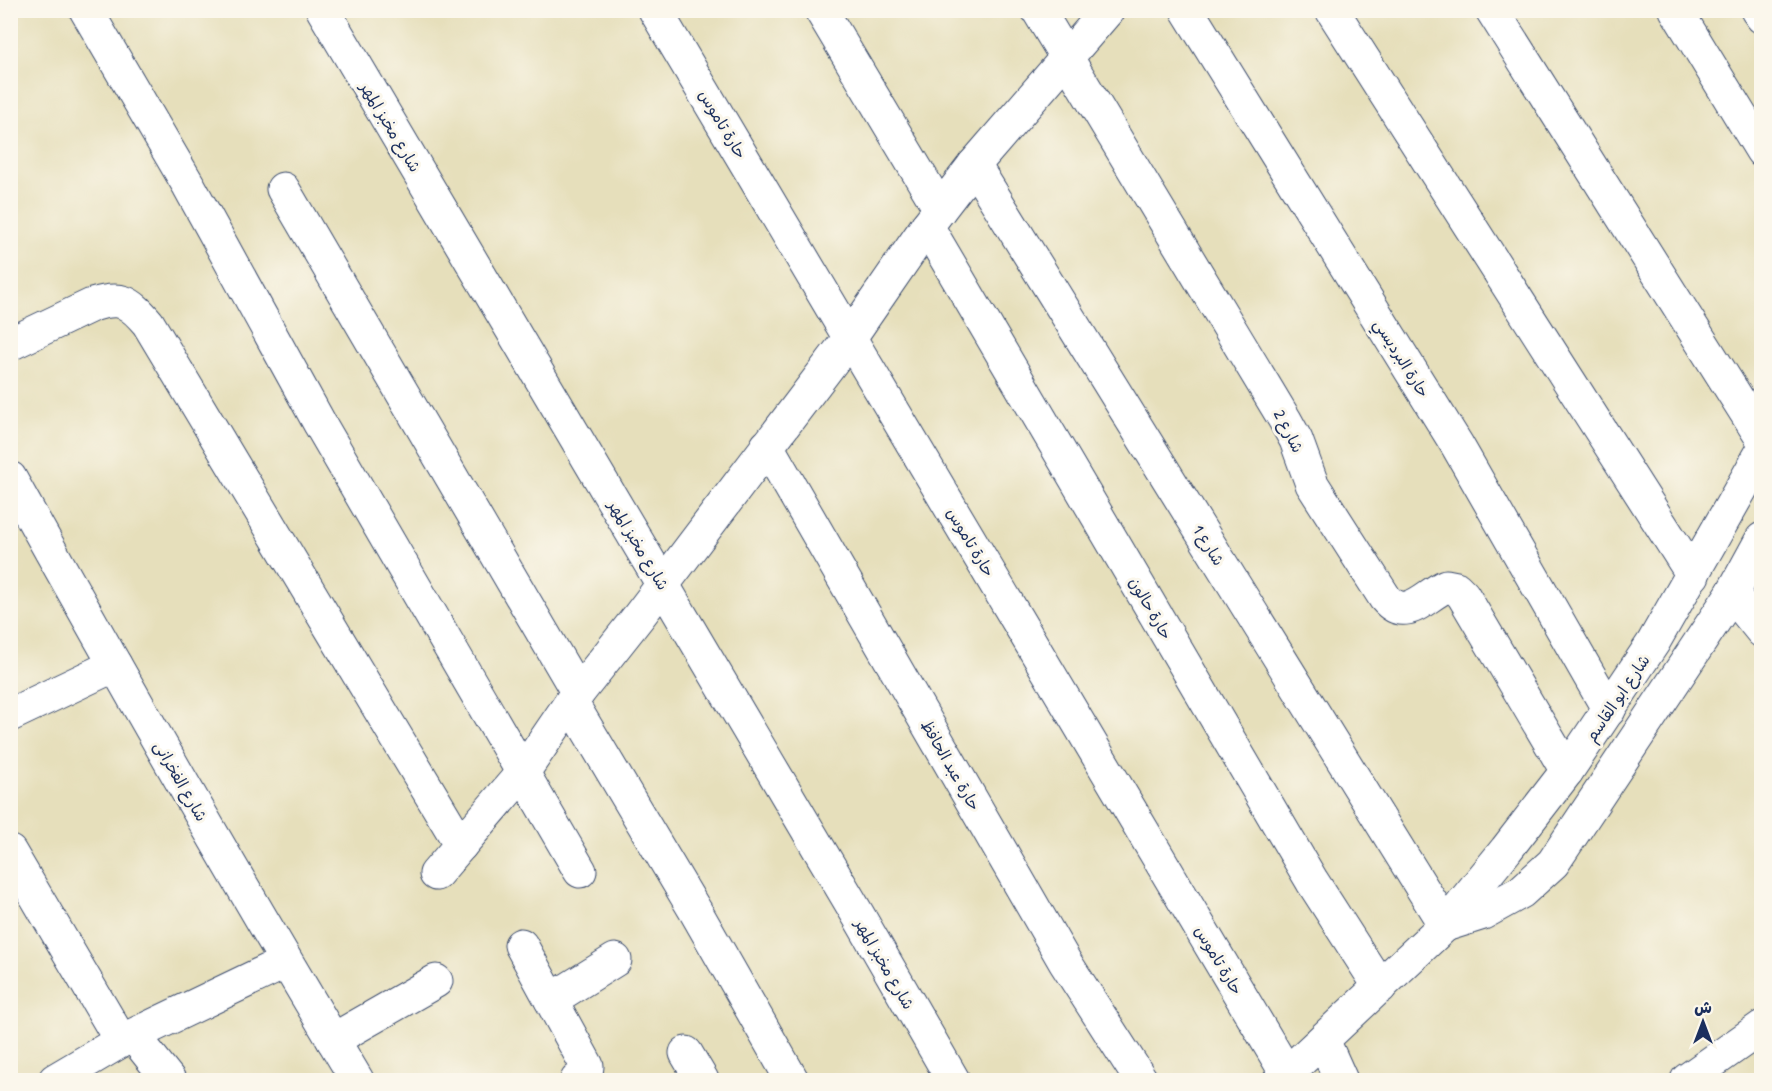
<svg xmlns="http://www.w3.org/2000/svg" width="1772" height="1091" font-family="'Patrick Hand','Playpen Sans Arabic',sans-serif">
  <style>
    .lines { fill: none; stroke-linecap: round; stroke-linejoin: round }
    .street-casing { stroke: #39496c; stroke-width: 35 }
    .secondary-casing { stroke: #39496c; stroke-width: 35 }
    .street { stroke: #fff; stroke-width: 33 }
    .secondary { stroke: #fff; stroke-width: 33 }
    .labels { text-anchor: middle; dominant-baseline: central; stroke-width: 6; stroke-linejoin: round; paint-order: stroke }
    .street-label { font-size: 16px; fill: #1b2f5e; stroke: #fbf7ec }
  </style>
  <rect width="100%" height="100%" fill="#fbf7ec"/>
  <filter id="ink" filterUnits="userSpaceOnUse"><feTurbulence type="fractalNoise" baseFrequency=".0167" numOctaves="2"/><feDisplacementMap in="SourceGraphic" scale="12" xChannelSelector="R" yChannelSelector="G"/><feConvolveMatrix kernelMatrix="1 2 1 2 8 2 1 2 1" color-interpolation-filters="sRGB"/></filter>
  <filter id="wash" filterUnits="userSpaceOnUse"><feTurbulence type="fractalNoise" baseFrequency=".008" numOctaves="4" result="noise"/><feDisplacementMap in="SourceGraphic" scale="24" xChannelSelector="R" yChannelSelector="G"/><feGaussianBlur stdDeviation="1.35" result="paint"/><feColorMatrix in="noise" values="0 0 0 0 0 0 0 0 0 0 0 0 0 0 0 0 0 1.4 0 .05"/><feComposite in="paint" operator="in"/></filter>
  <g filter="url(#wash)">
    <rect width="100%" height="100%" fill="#e6dfbb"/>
  </g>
  <g filter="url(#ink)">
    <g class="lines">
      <g class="street-casing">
        <g id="street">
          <polyline points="86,10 189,186 320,424 580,871"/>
          <polyline points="323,10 858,915 953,1080"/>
          <polyline points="655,10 1287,1074"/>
          <polyline points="821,10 940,209"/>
          <path d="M1038,10L1285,420L1296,440L1312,484L1385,598C1406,623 1424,596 1446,586L1456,588L1463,595L1567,771"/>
          <polyline points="1187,10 1457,445 1609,710"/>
          <polyline points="1332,10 1693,575"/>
          <polyline points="1492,10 1762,438"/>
          <polyline points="1676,10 1762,151"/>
          <polyline points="1757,10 1762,17"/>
          <polyline points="974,165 1445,925"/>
          <polyline points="283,189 578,693"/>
          <polyline points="927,226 1312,881 1380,987"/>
          <path d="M10,344L92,305C121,296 129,301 148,323L461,845"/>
          <polyline points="767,446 1065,962 1141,1080"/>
          <path d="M10,478C123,681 238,882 357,1080"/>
          <polyline points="1732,594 1762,631"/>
          <polyline points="571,702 696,912 792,1080"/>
          <polyline points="10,715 115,665"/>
          <polyline points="10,852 121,1041"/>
          <polyline points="436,874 524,771 571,702 639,616 849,339 927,226 974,165 1108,10"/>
          <polyline points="521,945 587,1066 586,1074 577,1080"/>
          <polyline points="551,1000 615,960"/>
          <polyline points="134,1036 169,1080"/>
          <polyline points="333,1040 436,981"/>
          <polyline points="1323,1040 1341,1080"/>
          <polyline points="686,1053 702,1080"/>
          <polyline points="55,1080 121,1041 286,962"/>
          <polyline points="1687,1080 1762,1027"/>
        </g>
      </g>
      <g class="secondary-casing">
        <g id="secondary">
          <polyline points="1445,925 1483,913 1521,892 1553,863 1732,594 1762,539"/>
          <polyline points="1280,1080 1445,925 1506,850 1567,771 1653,643 1762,452"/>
        </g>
      </g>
      <use href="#street" class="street"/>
      <use href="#secondary" class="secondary"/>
    </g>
  </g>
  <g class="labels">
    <g class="street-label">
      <text transform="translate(723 124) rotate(59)">حارة تاموس</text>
      <text transform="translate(391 127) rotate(59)">شارع مخبز المهر</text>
      <text transform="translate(1402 358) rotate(58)">حارة البرديسي</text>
      <text transform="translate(1289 431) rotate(63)">شارع 2</text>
      <text transform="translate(971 542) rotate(59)">حارة تاموس</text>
      <text transform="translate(639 545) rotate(59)">شارع مخبز المهر</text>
      <text transform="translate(1209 545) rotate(58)">شارع 1</text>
      <text transform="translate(1151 608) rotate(60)">حارة حالون</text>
      <text transform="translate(1617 698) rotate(-56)">شارع ابو القاسم</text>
      <text transform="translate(951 765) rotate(60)">حارة عبد الحافظ</text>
      <text transform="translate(181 781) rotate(60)">شارع الفخرانى</text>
      <text transform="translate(1219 960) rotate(59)">حارة تاموس</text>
      <text transform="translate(885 964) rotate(60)">شارع مخبز المهر</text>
    </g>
  </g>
  <rect width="1772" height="1091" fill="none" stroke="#fbf7ec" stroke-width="36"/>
  <g transform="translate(1703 1022)" stroke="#fbf7ec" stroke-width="4.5" paint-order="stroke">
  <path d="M0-4.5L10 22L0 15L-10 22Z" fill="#1b2f5e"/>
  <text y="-9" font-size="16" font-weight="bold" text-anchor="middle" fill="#1b2f5e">ش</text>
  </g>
</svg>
